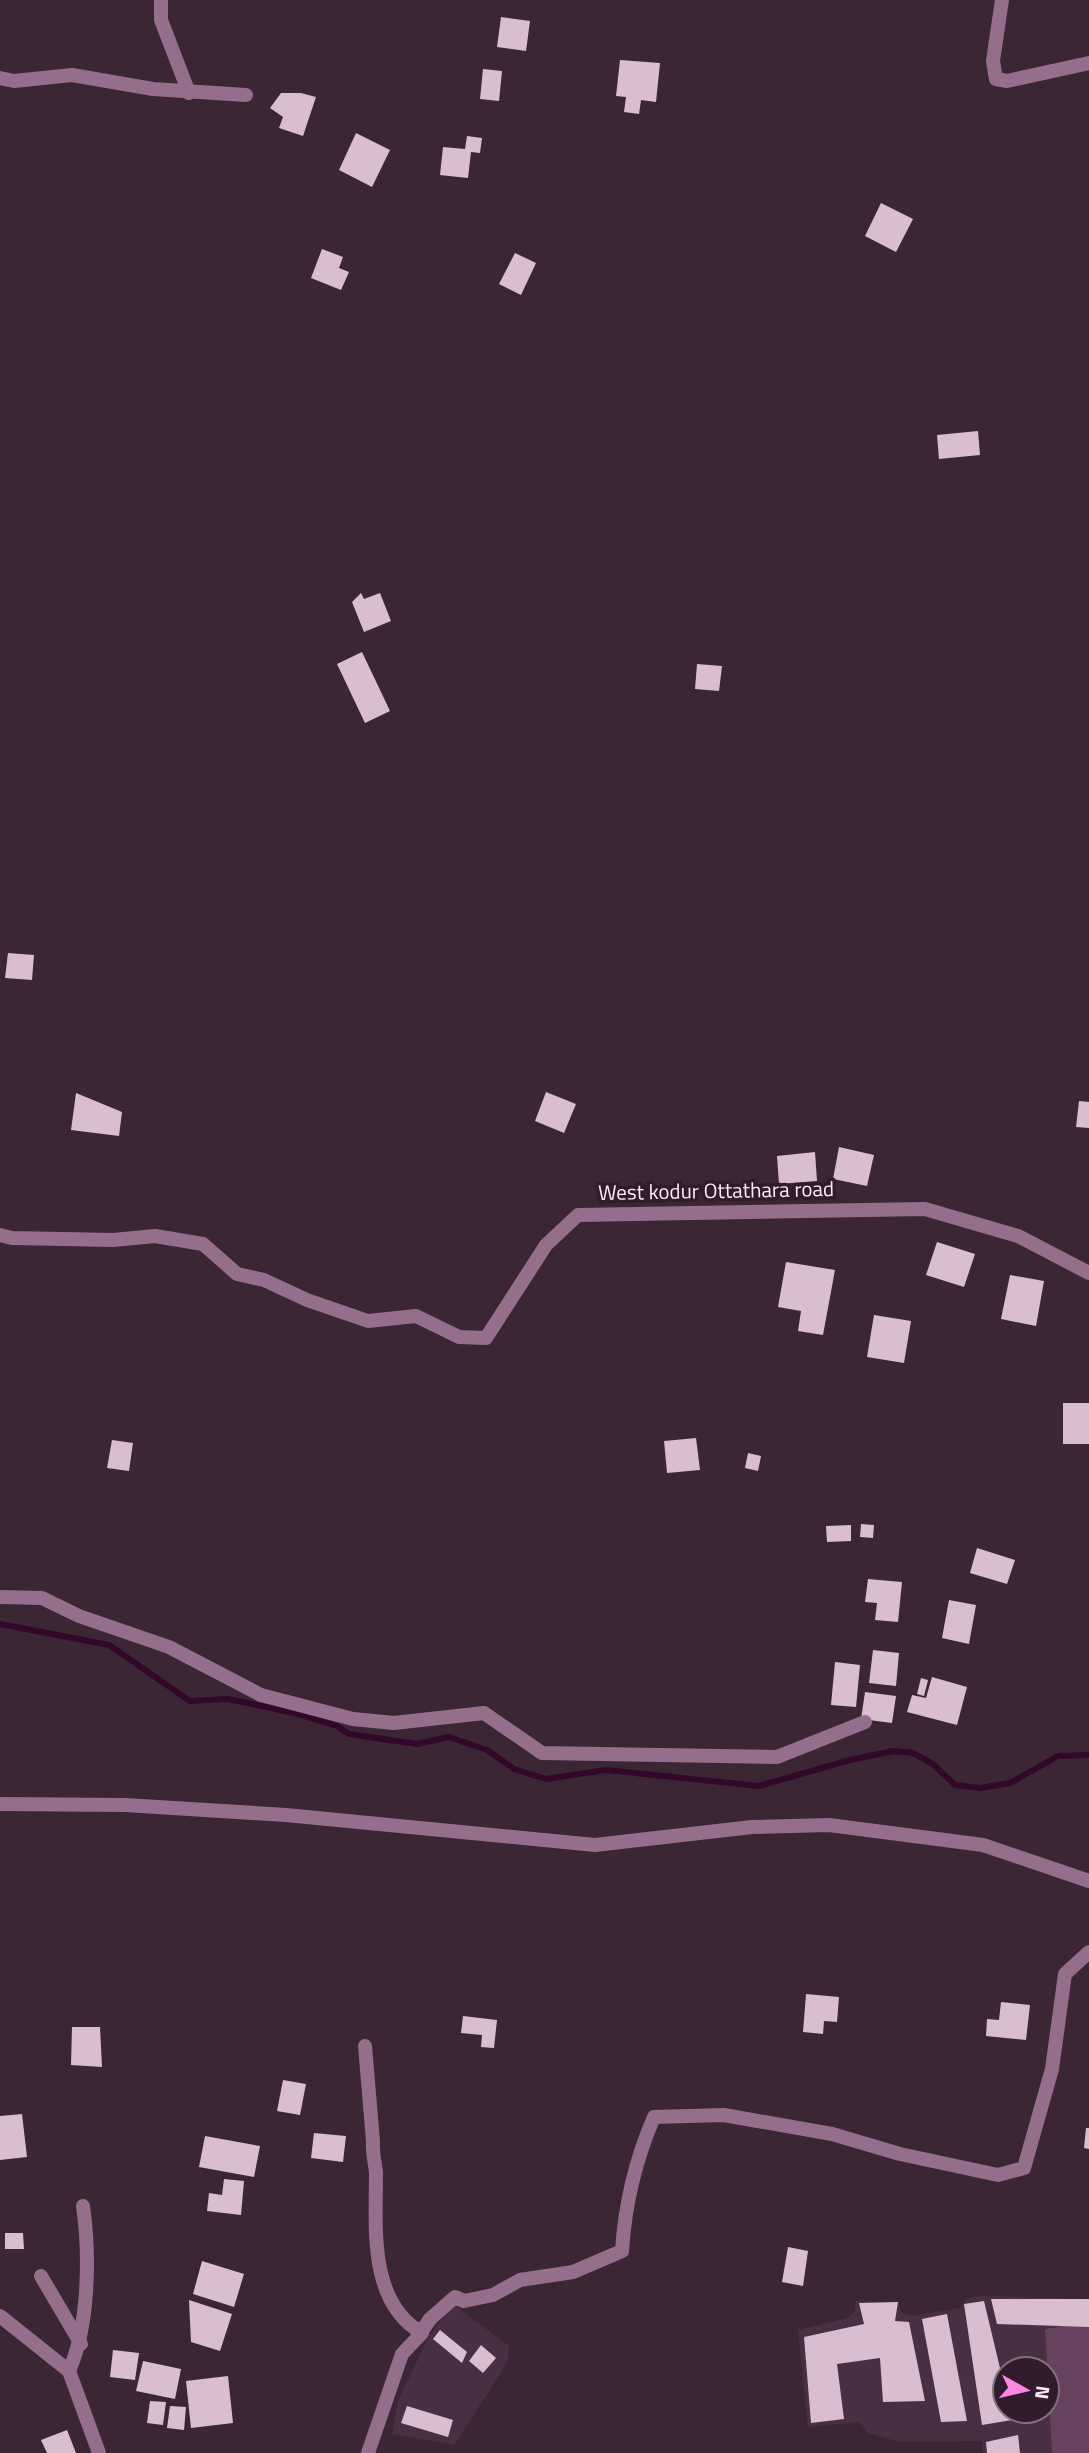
<svg xmlns="http://www.w3.org/2000/svg" width="1089" height="2453" font-family="'Titillium Web',sans-serif">
  <style>
    .built { fill: #492f43; fill-rule: evenodd }
    .green { fill: #66425e }
    .lines { fill: none; stroke-linecap: round; stroke-linejoin: round }
    .stream { stroke: #31072a; stroke-width: 6 }
    .building { fill: #d9bed2 }
    .street { stroke: #946e8b; stroke-width: 14 }
    .street-bridge { stroke: #946e8b; stroke-width: 14 }
    .labels { text-anchor: middle; dominant-baseline: central; stroke-width: 7; stroke-linejoin: round; paint-order: stroke }
    .street-label { font-size: 21px; fill: #f9ebf5; stroke: #301c2c }
  </style>
  <rect width="100%" height="100%" fill="#3b2636"/>
  <g class="built">
    <path d="M979,2296L1089,2299V2453H983L982,2441L900,2442L868,2433L860,2422L808,2427L798,2330L847,2318L854,2313L856,2301L898,2302L902,2313L912,2316L960,2308L967,2299ZM1005,2369H1047V2411H1005Z"/>
    <polygon points="453,2304 509,2346 507,2363 454,2445 392,2434 398,2401 428,2338"/>
  </g>
  <polygon class="green" points="1089,2322 1089,2453 1052,2453 1045,2329"/>
  <g class="lines">
    <polyline class="stream" points="0,1624 109,1645 190,1701 228,1699 294,1713 337,1726 349,1734 417,1744 449,1737 487,1750 514,1769 546,1779 606,1770 759,1786 850,1760 893,1751 913,1753 933,1764 955,1785 980,1788 1010,1783 1058,1756 1089,1755"/>
  </g>
  <g class="building">
    <polygon points="501,17 530,21 526,51 497,47"/>
    <polygon points="620,60 660,63 656,102 641,100 639,114 624,112 626,97 616,96"/>
    <polygon points="483,69 502,71 499,101 480,99"/>
    <polygon points="281,93 301,93 316,97 303,136 279,128 283,117 270,108"/>
    <polygon points="356,133 390,150 372,187 339,170"/>
    <polygon points="467,136 482,138 480,153 471,152 468,178 440,175 443,147 465,149"/>
    <polygon points="881,203 913,219 896,252 865,236"/>
    <polygon points="322,249 343,257 339,268 349,272 341,290 311,278"/>
    <polygon points="515,253 536,263 521,295 499,284"/>
    <polygon points="978,431 980,455 939,459 937,435"/>
    <polygon points="361,593 364,599 380,593 391,621 364,632 352,602"/>
    <polygon points="362,652 390,711 365,723 337,664"/>
    <polygon points="697,664 722,666 719,691 695,689"/>
    <polygon points="8,953 34,955 32,980 5,978"/>
    <polygon points="546,1092 576,1104 564,1133 535,1121"/>
    <polygon points="76,1093 122,1112 119,1136 71,1130"/>
    <polygon points="1079,1101 1089,1102 1089,1128 1076,1127"/>
    <polygon points="839,1147 874,1155 867,1186 833,1179"/>
    <polygon points="815,1152 817,1181 779,1184 777,1156"/>
    <polygon points="937,1242 975,1254 964,1287 926,1275"/>
    <polygon points="786,1262 835,1270 823,1335 798,1331 801,1311 778,1307"/>
    <polygon points="1010,1275 1044,1281 1036,1326 1001,1319"/>
    <polygon points="874,1315 911,1321 904,1363 867,1357"/>
    <rect x="1063" y="1403" width="26" height="41"/>
    <polygon points="696,1438 700,1470 667,1473 664,1441"/>
    <polygon points="112,1440 133,1443 129,1471 107,1468"/>
    <polygon points="748,1453 761,1456 758,1471 745,1468"/>
    <polygon points="861,1524 874,1525 873,1538 860,1537"/>
    <polygon points="851,1525 851,1541 827,1542 826,1526"/>
    <polygon points="977,1548 1015,1560 1007,1584 970,1573"/>
    <polygon points="868,1579 902,1582 898,1622 875,1620 877,1603 865,1602"/>
    <polygon points="949,1600 976,1605 969,1644 942,1638"/>
    <polygon points="873,1650 899,1653 896,1686 869,1683"/>
    <polygon points="835,1662 860,1665 856,1707 831,1705"/>
    <polygon points="932,1677 967,1687 957,1725 907,1712 912,1695 926,1698"/>
    <polygon points="921,1678 928,1680 924,1696 917,1694"/>
    <polygon points="865,1692 896,1696 892,1723 861,1719"/>
    <polygon points="806,1994 839,1997 837,2022 824,2021 823,2034 803,2032"/>
    <polygon points="1001,2002 1030,2005 1026,2040 986,2036 987,2019 999,2020"/>
    <polygon points="463,2016 497,2020 494,2048 481,2047 482,2035 461,2033"/>
    <polygon points="72,2027 100,2027 102,2067 71,2065"/>
    <polygon points="283,2080 306,2084 300,2115 277,2111"/>
    <polygon points="22,2114 27,2157 0,2160 0,2116"/>
    <polygon points="1086,2128 1089,2128 1089,2149 1084,2148"/>
    <polygon points="314,2133 346,2136 343,2162 311,2158"/>
    <polygon points="205,2136 260,2146 254,2177 199,2167"/>
    <polygon points="224,2179 244,2181 241,2215 207,2211 209,2193 222,2195"/>
    <polygon points="5,2233 23,2233 24,2249 5,2249"/>
    <polygon points="788,2247 808,2251 803,2286 782,2282"/>
    <polygon points="202,2261 244,2274 234,2307 193,2294"/>
    <polygon points="991,2299 1089,2299 1089,2327 997,2324"/>
    <polygon points="189,2300 232,2314 220,2351 191,2342"/>
    <polygon points="984,2301 1005,2389 1005,2411 1010,2411 1012,2420 982,2425 964,2304"/>
    <polygon points="898,2302 895,2321 909,2322 925,2401 883,2402 880,2358 837,2364 844,2419 811,2423 804,2337 864,2324 859,2303"/>
    <polygon points="947,2314 967,2421 941,2422 922,2319"/>
    <polygon points="440,2330 467,2352 462,2363 433,2339"/>
    <polygon points="481,2345 496,2358 483,2373 469,2361"/>
    <polygon points="113,2350 139,2353 135,2380 110,2377"/>
    <polygon points="143,2361 181,2369 175,2399 136,2391"/>
    <polygon points="228,2376 233,2423 191,2428 186,2381"/>
    <polygon points="150,2401 166,2402 163,2425 147,2423"/>
    <polygon points="170,2406 186,2407 184,2430 167,2428"/>
    <polygon points="407,2406 453,2420 448,2437 401,2423"/>
    <polygon points="67,2430 76,2453 47,2453 41,2440"/>
    <polygon points="1018,2435 1020,2453 987,2453 986,2442"/>
  </g>
  <g class="lines">
    <g class="street">
      <polyline points="161,0 161,20 189,93"/>
      <polyline points="1002,0 993,61 996,79 1007,81 1089,63"/>
      <polyline points="0,78 14,81 72,75 153,89 246,95"/>
      <polyline points="0,1235 12,1238 113,1240 155,1236 203,1244 237,1274 264,1280 307,1300 368,1321 416,1316 459,1337 486,1338 546,1245 578,1215 925,1209 1018,1236 1089,1273"/>
      <polyline points="0,1597 42,1598 79,1616 169,1647 261,1695 353,1719 394,1723 484,1713 542,1753 777,1757 865,1722"/>
      <polyline points="0,1804 125,1805 286,1815 595,1845 752,1827 829,1825 983,1845 1089,1881"/>
      <path d="M365,2046L373,2141C372,2153 375,2162 376,2173C376,2227 368,2302 422,2333L402,2354L368,2453"/>
      <polyline points="41,2276 81,2344"/>
      <polyline points="0,2316 69,2371 99,2453"/>
      <path d="M430,2319L455,2297L464,2301L493,2295L520,2280L573,2272L622,2251C625,2203 635,2161 654,2117L724,2115L832,2134L900,2154L998,2175L1024,2168L1052,2069L1065,1974L1089,1952"/>
      <path d="M69,2371C89,2326 90,2255 83,2206"/>
    </g>
    <polyline class="street-bridge" points="420,2334 430,2319"/>
  </g>
  <g class="labels">
    <g class="street-label">
      <text transform="translate(716 1190) rotate(-1)">West kodur Ottathara road</text>
    </g>
  </g>
  <g transform="translate(1026 2390) rotate(98)"><circle r="33" fill="#301c2c" stroke="#806f7c" stroke-width="2"/>
  <path d="M0-5L12 26L0 18L-12 26Z" fill="#fc86e3"/>
  <text y="-10" font-size="19" font-weight="bold" text-anchor="middle" fill="#f9ebf5">N</text>
  </g>
</svg>
